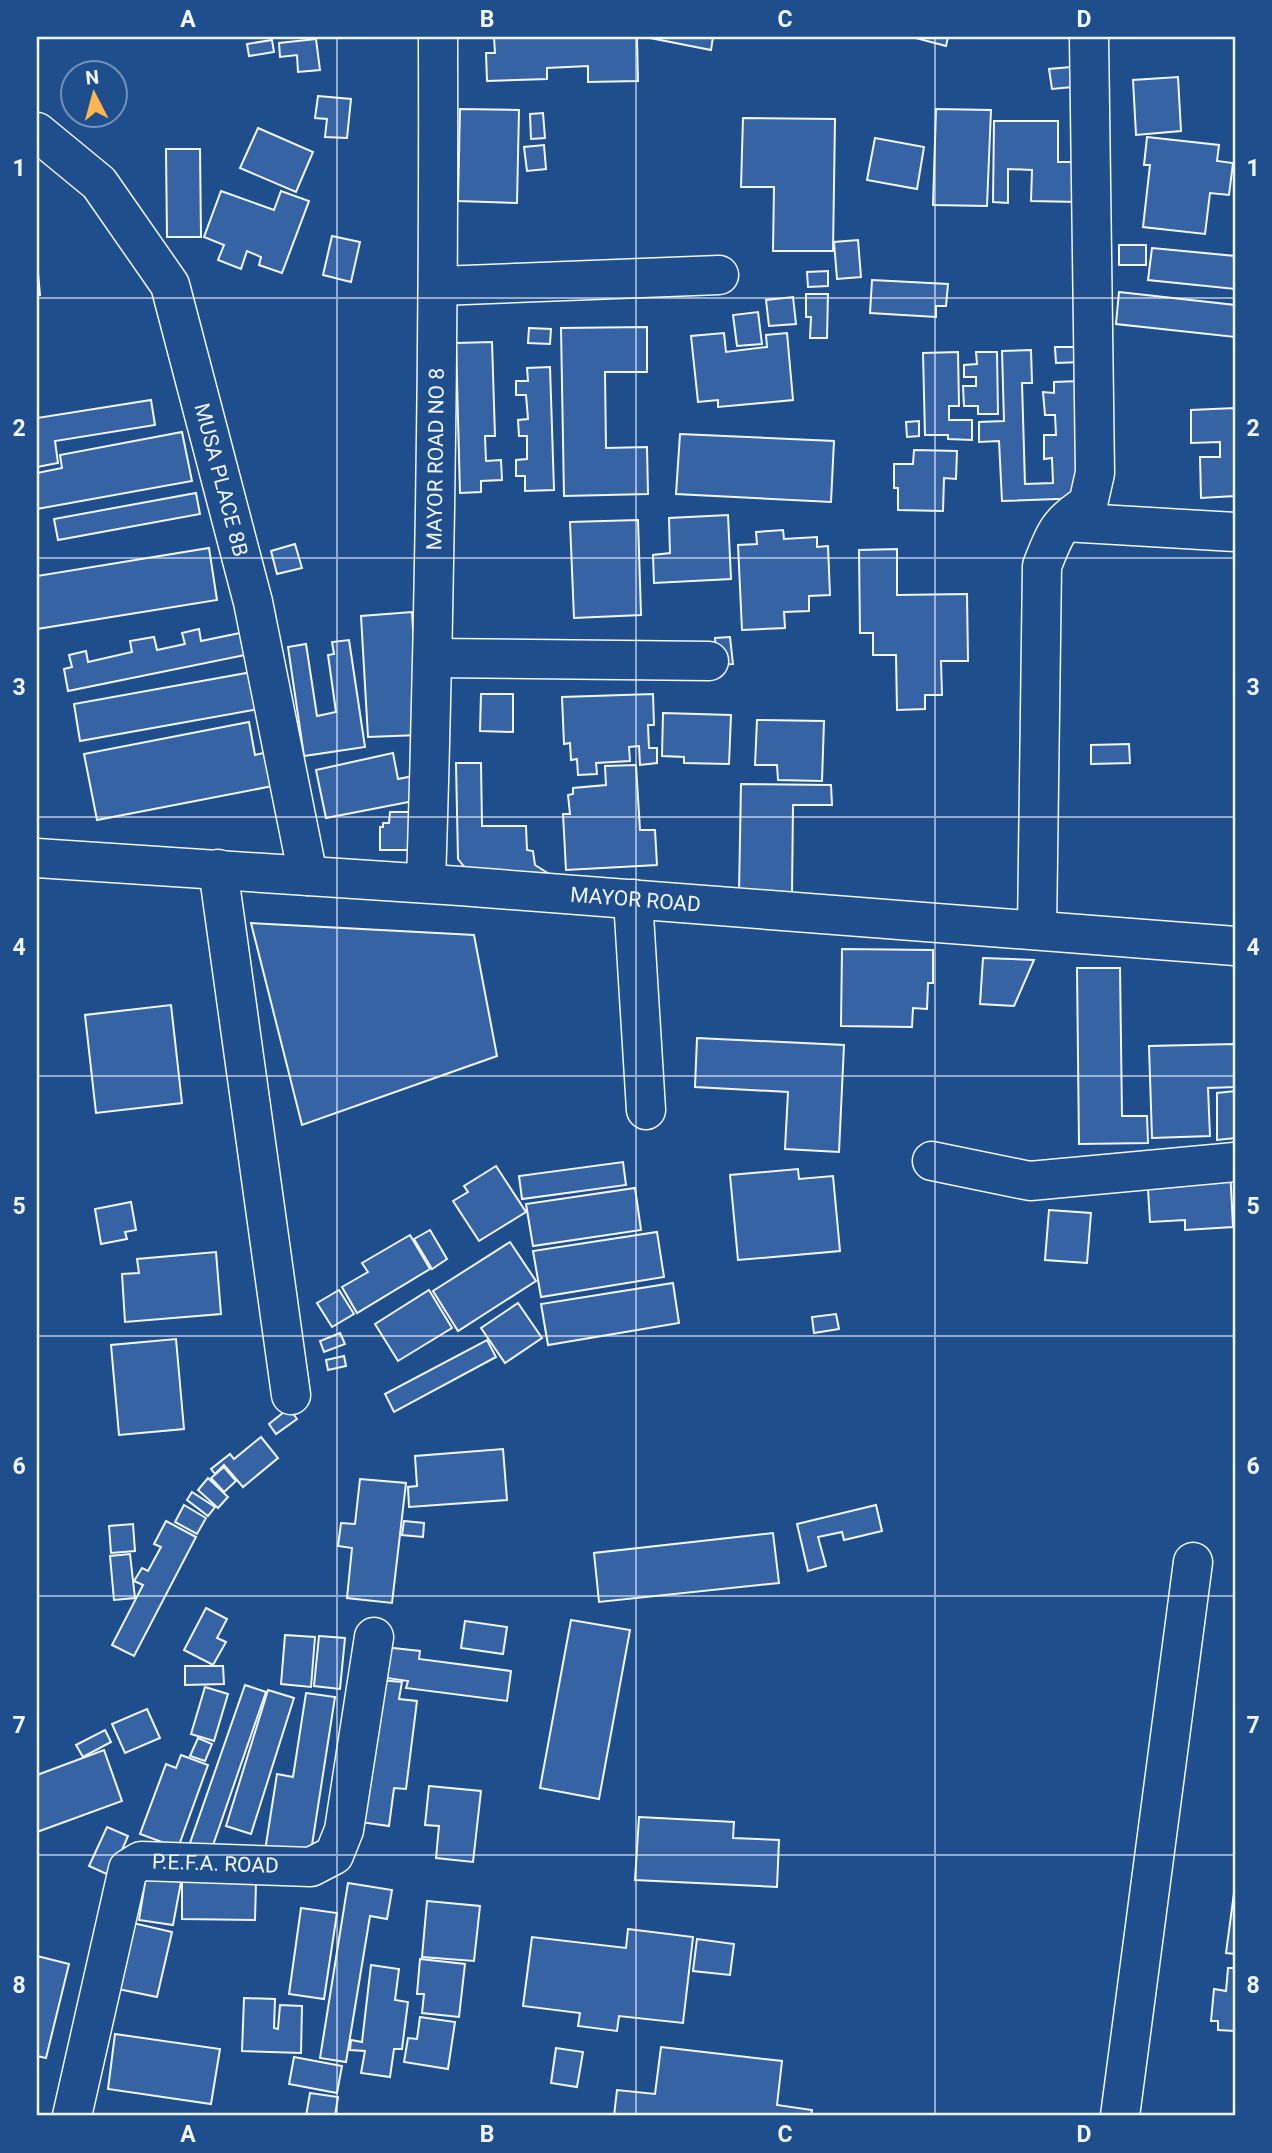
<svg xmlns="http://www.w3.org/2000/svg" width="1272" height="2153" font-family="Roboto,sans-serif">
  <style>
    .building { fill: #3563a3; stroke: #f2f6ff; stroke-width: 2 }
    .lines { fill: none; stroke-linecap: round; stroke-linejoin: round }
    .minor-casing { stroke: #f2f6ff; stroke-width: 41 }
    .minor { stroke: #1f4e8c; stroke-width: 38 }
    .grid { fill: none; stroke: #f2f6ff; stroke-width: 2; stroke-opacity: 0.55 }
    .labels { text-anchor: middle; dominant-baseline: central; stroke-width: 5; stroke-linejoin: round; paint-order: stroke }
    .street-label { font-size: 21px; fill: #f2f6ff; stroke: #1f4e8c }
    .neatline { fill: none; stroke: #f2f6ff; stroke-width: 2.5 }
    .grid-label { font-size: 23px; text-anchor: middle; font-weight: bold; fill: #f2f6ff }
  </style>
  <rect width="100%" height="100%" fill="#1f4e8c"/>
  <g class="building">
    <polygon points="494,37 637,37 638,81 588,82 588,66 547,68 547,79 487,81 486,53 495,53"/>
    <polygon points="645,37 713,37 711,50"/>
    <polygon points="912,37 948,37 946,46"/>
    <polygon points="316,39 320,70 298,72 297,55 280,57 279,43"/>
    <polygon points="272,40 274,52 249,56 247,44"/>
    <polygon points="1082,66 1083,86 1052,89 1049,69"/>
    <polygon points="1178,77 1181,131 1136,135 1133,80"/>
    <polygon points="318,96 351,99 347,138 325,137 327,119 315,118"/>
    <polygon points="460,109 519,110 517,203 458,201"/>
    <polygon points="936,109 991,110 987,206 933,205"/>
    <polygon points="543,113 545,138 531,139 530,114"/>
    <polygon points="743,118 835,119 833,251 773,251 774,187 741,187"/>
    <polygon points="994,121 1058,121 1058,162 1079,162 1079,202 1031,201 1032,170 1008,169 1008,203 993,202"/>
    <polygon points="258,128 313,152 296,192 240,168"/>
    <polygon points="1147,137 1219,145 1217,161 1233,163 1229,195 1210,193 1205,234 1143,227 1150,165 1144,165"/>
    <polygon points="875,138 924,147 917,189 867,180"/>
    <polygon points="544,145 546,169 527,171 524,147"/>
    <polygon points="166,149 200,149 201,237 167,237"/>
    <polygon points="221,191 274,210 281,191 309,201 282,273 259,265 261,257 247,251 241,269 218,260 224,245 204,237"/>
    <polygon points="332,236 360,242 351,282 323,275"/>
    <polygon points="858,240 861,277 837,279 834,242"/>
    <rect x="1119" y="245" width="27" height="20"/>
    <polygon points="1152,248 1235,256 1235,289 1148,280"/>
    <polygon points="828,271 828,286 808,287 807,272"/>
    <polygon points="38,273 40,295 37,295 37,274"/>
    <polygon points="872,280 948,284 946,306 936,306 936,317 870,313"/>
    <polygon points="1119,292 1235,305 1235,337 1116,324"/>
    <polygon points="806,294 828,294 827,338 810,338 811,317 806,317"/>
    <polygon points="793,297 796,324 769,326 766,300"/>
    <polygon points="758,312 762,344 737,346 733,315"/>
    <polygon points="647,327 647,372 605,372 606,448 647,447 648,494 564,496 561,328"/>
    <polygon points="529,328 551,329 550,344 528,343"/>
    <polygon points="724,333 726,352 767,347 766,335 787,333 793,400 718,407 718,400 698,402 691,336"/>
    <polygon points="492,342 495,436 485,436 486,461 501,460 502,480 481,481 481,492 460,493 456,343"/>
    <polygon points="1055,347 1081,347 1082,362 1056,363"/>
    <polygon points="1031,350 1032,383 1022,383 1025,484 1053,483 1052,458 1044,459 1044,435 1056,435 1055,415 1045,415 1043,392 1054,393 1054,382 1080,381 1084,498 1002,501 999,441 979,442 979,422 1004,421 1002,351"/>
    <polygon points="958,352 959,406 949,406 949,420 972,420 972,440 948,439 948,435 925,435 923,353"/>
    <polygon points="976,352 997,352 998,414 978,414 978,406 964,406 963,386 976,386 976,377 964,377 964,365 977,364"/>
    <polygon points="550,367 554,490 525,491 525,476 516,476 516,460 527,459 527,436 519,436 518,420 528,419 526,395 516,395 516,381 528,381 527,368"/>
    <polygon points="151,400 155,425 55,441 58,463 37,467 37,418"/>
    <polygon points="1235,408 1235,496 1201,498 1200,457 1220,457 1220,442 1191,443 1191,410"/>
    <polygon points="919,421 919,436 907,437 906,422"/>
    <polygon points="182,432 192,481 37,509 37,473 62,468 60,455"/>
    <polygon points="680,434 834,441 831,502 676,494"/>
    <polygon points="914,450 957,451 956,479 944,478 943,511 898,510 898,488 894,488 894,464 913,464"/>
    <polygon points="196,493 200,514 58,540 54,519"/>
    <polygon points="728,515 731,579 654,583 653,555 670,553 669,518"/>
    <polygon points="638,520 641,615 574,618 570,522"/>
    <polygon points="783,530 784,539 817,537 817,547 828,546 830,595 809,596 809,611 784,612 785,628 742,630 738,545 757,544 756,532"/>
    <polygon points="295,544 302,568 277,574 271,551"/>
    <polygon points="209,548 217,600 37,629 37,576"/>
    <polygon points="897,549 897,595 967,594 968,661 941,661 942,695 925,695 925,709 897,710 896,655 873,655 873,633 860,633 859,550"/>
    <polygon points="412,612 419,735 368,737 361,616"/>
    <polygon points="199,629 201,641 240,633 245,655 68,691 64,669 72,667 69,655 86,651 88,662 132,652 130,641 154,637 157,650 185,644 182,633"/>
    <polygon points="730,637 733,664 717,665 715,638"/>
    <polygon points="349,640 365,747 304,756 288,647 306,644 317,716 336,712 328,655 334,654 332,642"/>
    <polygon points="252,672 259,709 80,741 74,704"/>
    <polygon points="481,694 513,694 513,732 480,731"/>
    <polygon points="653,694 654,725 648,725 649,748 657,748 657,763 640,765 639,746 629,747 630,761 596,763 597,774 578,775 577,759 571,760 570,743 564,744 562,697"/>
    <polygon points="663,713 731,715 729,764 684,763 684,757 662,756"/>
    <polygon points="757,720 824,721 822,781 778,780 777,765 755,765"/>
    <polygon points="249,722 255,755 276,750 283,784 97,820 84,754"/>
    <polygon points="1129,744 1130,763 1091,764 1091,745"/>
    <polygon points="393,753 398,779 418,775 424,799 326,818 316,770"/>
    <polygon points="456,763 481,763 482,826 526,826 527,850 533,851 535,865 551,875 466,869 458,859"/>
    <polygon points="636,765 640,830 655,830 657,865 566,870 563,814 570,814 568,795 573,794 573,788 606,785 605,766"/>
    <polygon points="741,784 831,785 832,805 793,805 792,894 739,893"/>
    <polygon points="390,812 419,812 419,850 380,850 380,827 383,827 383,823 389,823"/>
    <polygon points="251,923 474,935 497,1056 302,1125"/>
    <polygon points="842,949 933,950 933,983 928,983 927,1009 913,1008 912,1027 841,1026"/>
    <polygon points="983,958 1034,960 1014,1006 980,1004"/>
    <polygon points="1077,968 1120,968 1122,1116 1147,1116 1148,1143 1079,1144"/>
    <polygon points="171,1005 182,1103 96,1113 85,1015"/>
    <polygon points="697,1038 844,1045 839,1152 785,1149 788,1092 695,1087"/>
    <polygon points="1235,1044 1235,1087 1208,1088 1210,1136 1152,1138 1149,1046"/>
    <polygon points="1235,1091 1235,1138 1217,1140 1217,1093"/>
    <polygon points="623,1162 626,1185 522,1199 519,1176"/>
    <polygon points="496,1166 526,1212 479,1241 453,1201 468,1192 464,1186"/>
    <polygon points="1230,1168 1233,1227 1185,1230 1185,1220 1150,1222 1147,1172"/>
    <polygon points="798,1169 799,1179 833,1176 840,1251 738,1260 730,1175"/>
    <polygon points="635,1188 641,1230 533,1246 526,1204"/>
    <polygon points="131,1202 136,1230 125,1232 127,1239 101,1244 95,1209"/>
    <polygon points="1049,1210 1091,1213 1087,1263 1045,1260"/>
    <polygon points="430,1230 447,1259 432,1269 414,1239"/>
    <polygon points="657,1232 664,1277 541,1297 533,1251"/>
    <polygon points="410,1235 430,1269 357,1313 342,1287 368,1272 362,1263"/>
    <polygon points="510,1242 536,1281 458,1331 433,1291"/>
    <polygon points="216,1252 221,1314 125,1322 122,1274 139,1273 137,1259"/>
    <polygon points="673,1283 679,1323 548,1345 541,1304"/>
    <polygon points="339,1290 354,1314 332,1327 317,1303"/>
    <polygon points="429,1290 452,1328 398,1361 375,1324"/>
    <polygon points="518,1303 542,1338 505,1363 481,1328"/>
    <polygon points="836,1314 839,1329 814,1333 812,1317"/>
    <polygon points="340,1333 345,1344 324,1352 320,1341"/>
    <polygon points="176,1339 184,1429 119,1435 111,1345"/>
    <polygon points="487,1340 496,1357 394,1412 385,1394"/>
    <polygon points="344,1356 346,1366 328,1370 326,1360"/>
    <polygon points="289,1408 297,1419 276,1434 269,1424"/>
    <polygon points="261,1437 278,1458 243,1487 224,1465 215,1474 211,1469 230,1454 234,1459"/>
    <polygon points="503,1449 507,1500 409,1507 408,1487 417,1486 415,1456"/>
    <polygon points="224,1467 236,1481 224,1492 211,1478"/>
    <polygon points="208,1478 228,1497 218,1508 198,1490"/>
    <polygon points="360,1479 406,1483 392,1603 347,1598 352,1548 338,1546 341,1523 355,1524"/>
    <polygon points="192,1492 215,1507 208,1516 187,1500"/>
    <polygon points="184,1505 206,1518 197,1534 175,1522"/>
    <polygon points="876,1505 882,1531 844,1540 842,1532 818,1537 826,1566 808,1571 797,1524"/>
    <polygon points="166,1521 196,1537 134,1656 112,1645 143,1585 134,1581 142,1568 148,1571 161,1547 154,1544"/>
    <polygon points="404,1521 424,1523 423,1537 402,1535"/>
    <polygon points="133,1524 135,1551 111,1553 109,1526"/>
    <polygon points="773,1533 779,1583 599,1602 594,1553"/>
    <polygon points="130,1554 135,1598 114,1600 110,1556"/>
    <polygon points="206,1608 227,1619 217,1638 226,1642 213,1665 184,1650"/>
    <polygon points="571,1620 630,1630 599,1799 540,1788"/>
    <polygon points="465,1621 507,1627 503,1654 461,1648"/>
    <polygon points="285,1635 315,1637 311,1687 281,1684"/>
    <polygon points="319,1636 345,1638 340,1689 314,1686"/>
    <polygon points="384,1647 420,1651 419,1659 511,1671 507,1701 406,1688 408,1681 380,1677"/>
    <polygon points="185,1666 223,1666 224,1684 185,1685"/>
    <polygon points="379,1680 402,1682 399,1699 417,1701 406,1789 394,1788 389,1826 360,1822"/>
    <polygon points="245,1685 266,1692 211,1851 190,1843"/>
    <polygon points="205,1687 228,1694 214,1741 191,1734"/>
    <polygon points="268,1690 294,1698 251,1834 226,1826"/>
    <polygon points="306,1693 335,1697 310,1858 265,1851 277,1774 293,1777"/>
    <polygon points="147,1709 160,1738 125,1753 112,1724"/>
    <polygon points="105,1730 111,1742 83,1757 76,1745"/>
    <polygon points="198,1738 212,1744 205,1761 190,1756"/>
    <polygon points="104,1750 122,1801 37,1832 37,1775"/>
    <polygon points="181,1755 208,1765 178,1848 140,1834 166,1764 176,1768"/>
    <polygon points="429,1786 481,1791 473,1862 436,1858 439,1826 425,1825"/>
    <polygon points="639,1817 734,1822 733,1838 779,1840 777,1887 635,1880"/>
    <polygon points="107,1827 128,1836 111,1876 89,1866"/>
    <polygon points="146,1876 181,1882 173,1925 139,1920"/>
    <polygon points="182,1881 256,1882 255,1920 182,1919"/>
    <polygon points="348,1883 392,1890 387,1919 370,1916 346,2062 320,2058"/>
    <polygon points="1234,1893 1235,1893 1235,1954 1226,1953"/>
    <polygon points="427,1901 480,1906 474,1961 422,1957"/>
    <polygon points="301,1908 337,1913 324,1999 289,1994"/>
    <polygon points="133,1923 172,1932 157,1997 118,1989"/>
    <polygon points="628,1929 693,1937 683,2023 619,2016 617,2031 578,2026 580,2013 523,2006 532,1937 626,1948"/>
    <polygon points="697,1939 734,1944 730,1975 693,1971"/>
    <polygon points="37,1956 69,1964 46,2058 37,2056"/>
    <polygon points="420,1959 465,1964 459,2017 422,2013 424,1994 417,1994"/>
    <polygon points="371,1965 399,1969 395,2000 408,2002 402,2049 394,2049 390,2077 361,2073 365,2051 350,2050 351,2040 362,2042"/>
    <polygon points="1228,1968 1235,1968 1235,2031 1218,2030 1218,2021 1211,2021 1214,1989 1226,1991"/>
    <polygon points="244,1998 275,1999 274,2028 278,2029 280,2005 302,2006 301,2053 242,2051"/>
    <polygon points="420,2017 455,2022 448,2069 404,2062 408,2038 417,2039"/>
    <polygon points="115,2034 220,2049 211,2104 108,2089"/>
    <polygon points="661,2047 782,2061 777,2105 812,2110 811,2116 614,2116 617,2090 655,2094"/>
    <polygon points="556,2048 583,2052 577,2087 551,2083"/>
    <polygon points="294,2057 342,2066 337,2093 289,2084"/>
    <polygon points="310,2093 338,2097 335,2116 306,2116"/>
  </g>
  <g class="lines">
    <g class="minor-casing">
      <g id="minor">
        <path id="s1" d="M37,132L99,183L170,285L253,602L308,876"/>
        <polyline points="439,286 719,275"/>
        <polyline points="1065,522 1235,532"/>
        <polyline points="433,658 709,661"/>
        <path id="s2" d="M37,858L460,886L1235,946"/>
        <polyline points="218,869 291,1395"/>
        <path id="s3" d="M426,883C435,601 439,319 438,37"/>
        <polyline points="633,899 646,1110"/>
        <path d="M1037,930L1042,566C1054,535 1058,522 1088,504L1095,473L1089,37"/>
        <polyline points="932,1161 1030,1181 1235,1162"/>
        <path id="s4" d="M72,2116L128,1869L141,1861L311,1867L334,1855L344,1830L374,1637"/>
        <polyline points="1120,2116 1193,1562"/>
      </g>
    </g>
    <use href="#minor" class="minor"/>
  </g>
  <path class="grid" d="M337,37V2116M636,37V2116M935,37V2116M37,298H1235M37,558H1235M37,817H1235M37,1076H1235M37,1336H1235M37,1596H1235M37,1855H1235"/>
  <g class="labels">
    <g class="street-label">
      <text stroke="none"><textPath href="#s3" startOffset="424">MAYOR ROAD NO 8</textPath></text>
      <text stroke="none"><textPath href="#s1" startOffset="406">MUSA PLACE 8B</textPath></text>
      <text stroke="none"><textPath href="#s2" startOffset="600">MAYOR ROAD</textPath></text>
      <text stroke="none"><textPath href="#s4" startOffset="343">P.E.F.A. ROAD</textPath></text>
    </g>
  </g>
  <rect width="1272" height="2153" fill="none" stroke="#1f4e8c" stroke-width="77"/>
  <g transform="translate(94 94) rotate(354)"><circle r="33" fill="#1f4e8c" stroke="#7391ba" stroke-width="2"/>
  <path d="M0-5L12 26L0 18L-12 26Z" fill="#ffb74d"/>
  <text y="-10" font-size="19" font-weight="bold" text-anchor="middle" fill="#f2f6ff">N</text>
  </g>
  <rect x="38" y="38" width="1196" height="2076" class="neatline"/>
  <g class="grid-label">
    <text x="188" y="27">A</text>
    <text x="487" y="27">B</text>
    <text x="785" y="27">C</text>
    <text x="1084" y="27">D</text>
    <text x="19" y="176">1</text>
    <text x="1253" y="176">1</text>
    <text x="19" y="436">2</text>
    <text x="1253" y="436">2</text>
    <text x="19" y="695">3</text>
    <text x="1253" y="695">3</text>
    <text x="19" y="955">4</text>
    <text x="1253" y="955">4</text>
    <text x="19" y="1214">5</text>
    <text x="1253" y="1214">5</text>
    <text x="19" y="1474">6</text>
    <text x="1253" y="1474">6</text>
    <text x="19" y="1733">7</text>
    <text x="1253" y="1733">7</text>
    <text x="19" y="1993">8</text>
    <text x="1253" y="1993">8</text>
    <text x="188" y="2142">A</text>
    <text x="487" y="2142">B</text>
    <text x="785" y="2142">C</text>
    <text x="1084" y="2142">D</text>
  </g>
</svg>
